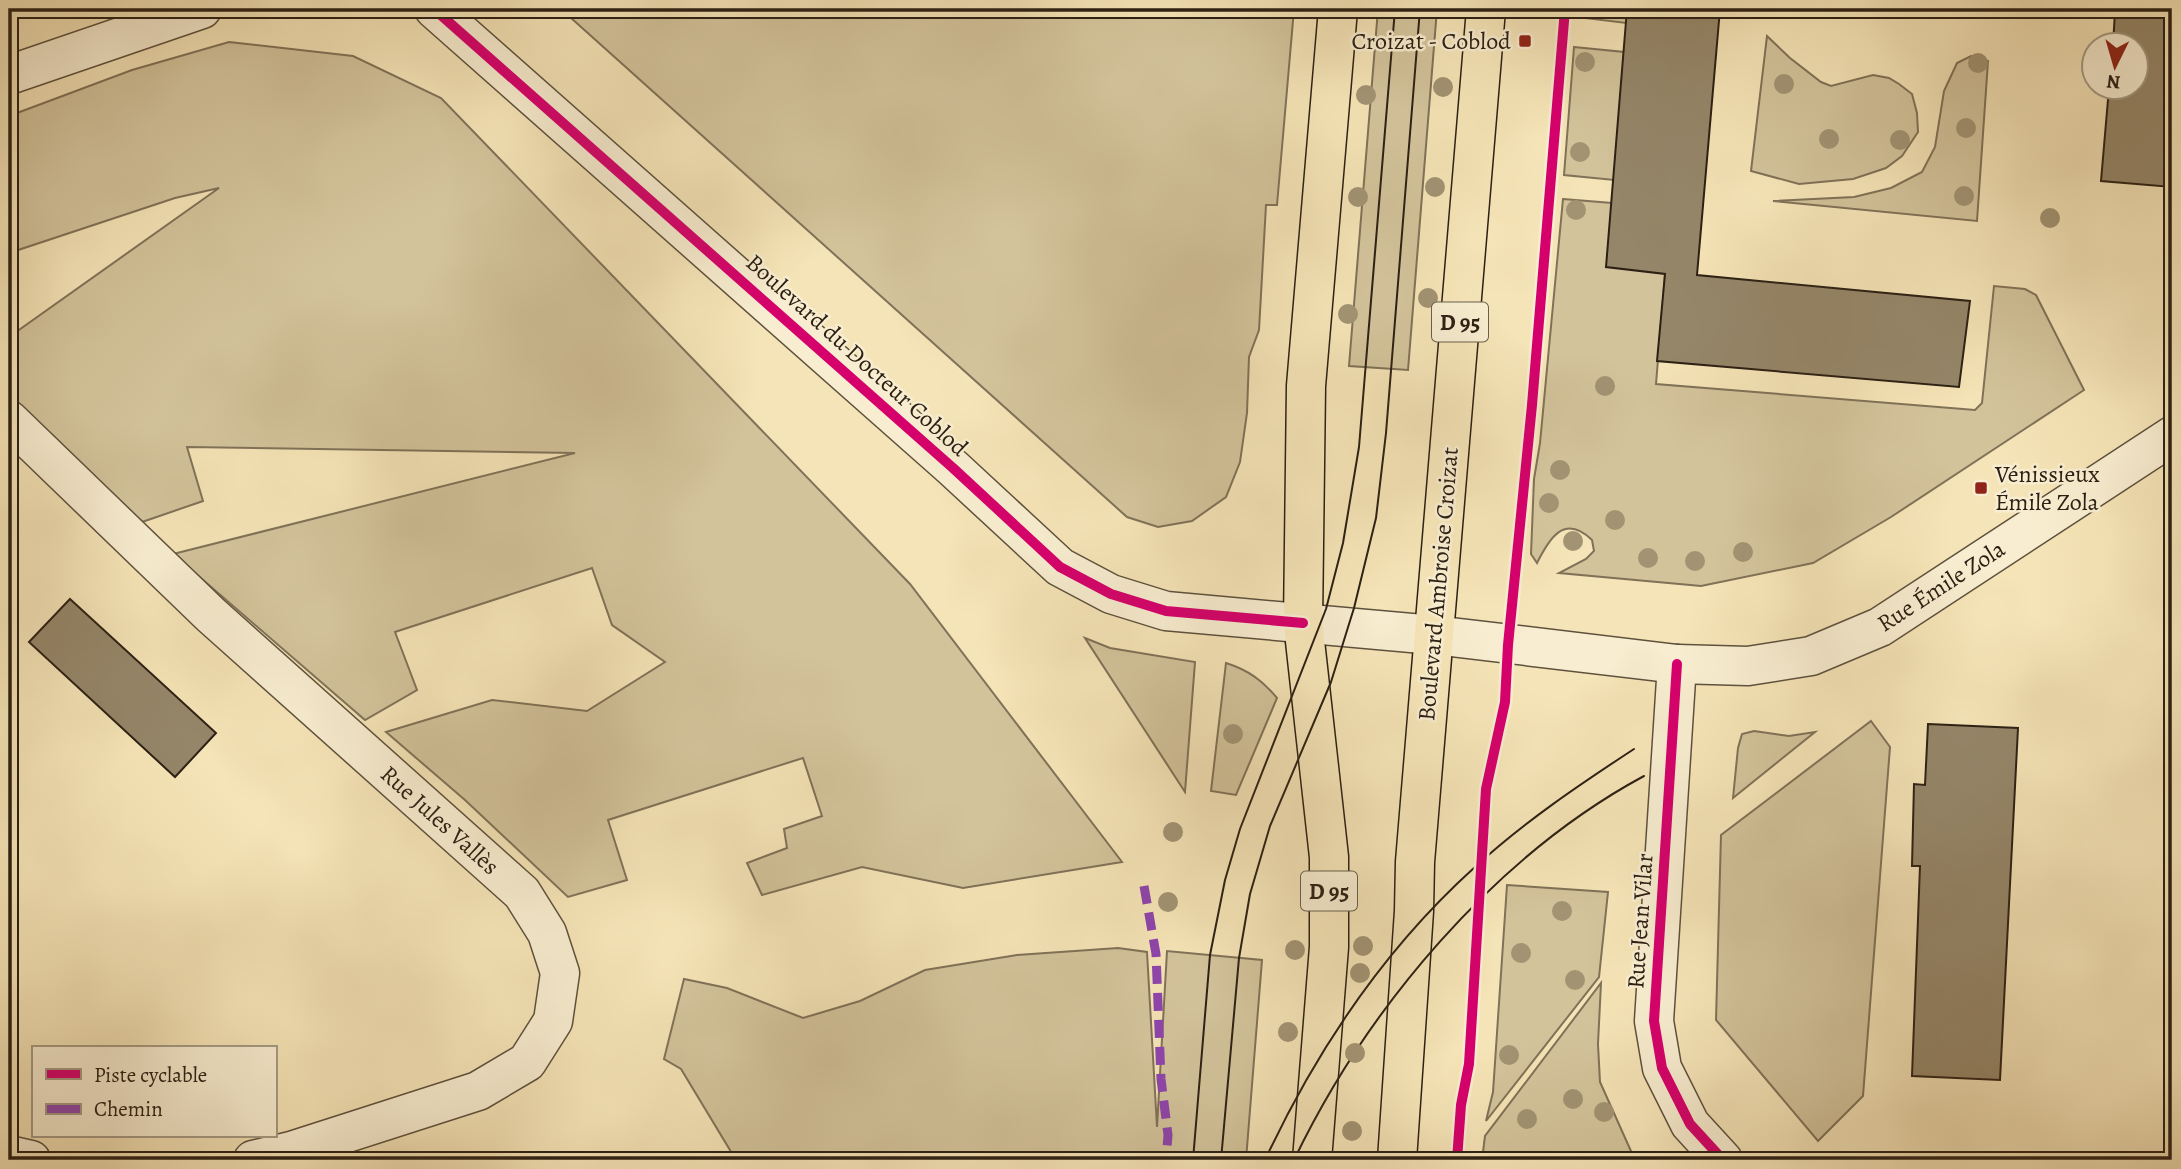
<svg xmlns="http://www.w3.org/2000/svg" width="2181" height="1169" font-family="Alegreya,serif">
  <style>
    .green { fill: #d3c39b; stroke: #807258; stroke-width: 2 }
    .building { fill: #958669; stroke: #2c2014; stroke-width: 2 }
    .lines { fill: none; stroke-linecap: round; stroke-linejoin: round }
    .minor-casing { stroke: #5e513d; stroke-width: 41 }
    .tertiary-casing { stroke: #5e513d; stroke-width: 41 }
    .primary-casing { stroke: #2c2014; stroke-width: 41 }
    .minor { stroke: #f8edd0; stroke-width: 38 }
    .tertiary { stroke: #f8edd0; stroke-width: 38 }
    .primary { stroke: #f5e4b7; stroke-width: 38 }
    .tram { stroke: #2c2014; stroke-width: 2 }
    .quiet { stroke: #8e44ad; stroke-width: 9; stroke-dasharray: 18 9; stroke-linecap: butt }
    .cycleway-casing { stroke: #f8edd0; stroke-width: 15 }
    .cycleway { stroke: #d6006c; stroke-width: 10 }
    .tree { fill: #a29373 }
    .poi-dot { fill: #8f2418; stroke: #f8edd0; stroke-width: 2.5 }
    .labels { text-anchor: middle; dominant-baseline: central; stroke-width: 5; stroke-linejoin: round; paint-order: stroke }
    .shield { fill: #f8edd0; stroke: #695e4c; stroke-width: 2 }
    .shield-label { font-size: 23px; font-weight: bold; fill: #2c2014 }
    .poi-label { font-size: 24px; fill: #2c2014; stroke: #f8edd0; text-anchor: end }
    .street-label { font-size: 24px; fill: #2c2014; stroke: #f8edd0 }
  </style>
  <rect width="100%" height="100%" fill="#f5e4b7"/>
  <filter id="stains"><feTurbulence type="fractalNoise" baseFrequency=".00286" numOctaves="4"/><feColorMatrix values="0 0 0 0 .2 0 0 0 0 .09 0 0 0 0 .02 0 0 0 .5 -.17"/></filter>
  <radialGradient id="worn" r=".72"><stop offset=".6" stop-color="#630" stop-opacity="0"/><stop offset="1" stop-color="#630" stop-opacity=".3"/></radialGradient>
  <g class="green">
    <polygon points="561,9 1294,9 1277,205 1266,205 1259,330 1249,357 1247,413 1240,462 1226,497 1192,521 1158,527 1127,517"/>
    <polygon points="1378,9 1437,9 1408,370 1349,366"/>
    <polygon points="1577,9 1628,9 1626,23 1576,17"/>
    <polygon points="1767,36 1790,58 1821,82 1831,86 1873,75 1889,78 1899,84 1912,94 1917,113 1918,132 1902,156 1886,168 1853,179 1799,184 1751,171"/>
    <polygon points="229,42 353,56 441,98 910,584 1122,862 963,888 862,867 762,895 747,863 787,848 784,829 822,816 803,758 608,820 627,880 568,897 465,800 386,732 492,700 587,711 665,662 612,625 592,568 395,632 417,690 365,720 173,554 575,453 187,447 203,501 142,522 9,399 9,337 219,188 175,198 9,253 9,116 132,70"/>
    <polygon points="1574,47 1624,52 1614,180 1564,175"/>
    <polygon points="1971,56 1988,61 1977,221 1773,201 1854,197 1891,188 1922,172 1935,147 1944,91 1957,63"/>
    <path d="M1563,199L1612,203L1665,274L1656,384L1975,410L1982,403L1994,286L2025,289L2036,295L2084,390L1891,517L1813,563L1701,586L1559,573L1586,559L1594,551L1592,540C1564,513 1549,539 1537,563L1531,554L1534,479L1540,443Z"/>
    <polygon points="1085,638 1110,648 1195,662 1185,792"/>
    <path d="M1226,663C1248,670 1262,680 1277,698L1236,795L1211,791Z"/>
    <polygon points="1871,721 1890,747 1863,1096 1818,1141 1716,1020 1721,835"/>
    <polygon points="1754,731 1789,736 1815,732 1733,798 1738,748 1742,734"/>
    <polygon points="1507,885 1608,892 1599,977 1486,1121 1493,1092"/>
    <polygon points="1118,948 1147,952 1157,1127 1167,951 1262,960 1246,1160 736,1160 681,1069 664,1059 684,979 727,988 803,1018 860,1001 925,970 1017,955"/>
    <polygon points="1601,983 1598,1044 1600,1082 1635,1160 1482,1160 1485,1136"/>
  </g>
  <g class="building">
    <polygon points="1627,9 1720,9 1697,275 1970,301 1959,387 1657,361 1665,274 1606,267"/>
    <polygon points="2115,11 2172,16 2172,187 2101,181 2109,88 2136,88 2136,46 2113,46"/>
    <polygon points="70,599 216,733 175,777 29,642"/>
    <polygon points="1928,724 2018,728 2000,1080 1912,1076 1920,866 1912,866 1914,784 1925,785"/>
  </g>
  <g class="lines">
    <g class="minor-casing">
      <g id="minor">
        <polyline points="9,75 202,9"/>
        <polyline points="9,420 211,615 522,893 547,933 560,973 553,1021 527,1062 478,1091 291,1151 253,1160"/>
        <polyline points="1434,635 1677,664 1748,666 1811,656 1880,627 2172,436"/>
        <polyline points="1677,664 1654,1021 1662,1068 1690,1124 1723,1160"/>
        <polyline points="9,1155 31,1160"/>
      </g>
    </g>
    <g class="tertiary-casing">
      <polyline id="tertiary" points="434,9 953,468 1060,567 1111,594 1166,611 1434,635"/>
    </g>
    <g class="primary-casing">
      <g id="primary">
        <polyline points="1312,1160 1329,947 1329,857 1303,623 1306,386 1338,9"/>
        <polyline points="1397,1160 1414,911 1415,862 1486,9"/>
      </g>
    </g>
    <use href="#minor" class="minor"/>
    <use href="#tertiary" class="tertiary"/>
    <use href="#primary" class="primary"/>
    <g class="tram">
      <polyline points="1193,1160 1210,955 1225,880 1240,829 1326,609 1343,543 1359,447 1395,9"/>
      <polyline points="1221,1160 1239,958 1250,894 1270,826 1331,682 1354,608 1376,518 1386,433 1420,9"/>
      <path d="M1265,1160C1316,1051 1385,948 1475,867C1524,822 1579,785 1634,749"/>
      <path d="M1294,1160C1367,1008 1494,857 1644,776"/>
    </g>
    <polyline class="quiet" points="1144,886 1156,954 1161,1079 1168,1135 1166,1160"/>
    <g class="cycleway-casing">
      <g id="cycleway">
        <polyline points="434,9 953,468 1060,567 1111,594 1166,611 1303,623"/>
        <polyline points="1677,664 1654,1021 1662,1068 1690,1124 1723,1160"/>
        <polyline points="1457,1160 1461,1105 1469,1064 1486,789 1505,702 1508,645 1532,405 1565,9"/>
      </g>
    </g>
    <use href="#cycleway" class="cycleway"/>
  </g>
  <g class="tree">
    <circle cx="1585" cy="62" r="10"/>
    <circle cx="1978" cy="63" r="10"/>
    <circle cx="1784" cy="84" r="10"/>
    <circle cx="1443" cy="87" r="10"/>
    <circle cx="1366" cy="95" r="10"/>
    <circle cx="1966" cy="128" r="10"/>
    <circle cx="1829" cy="139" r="10"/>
    <circle cx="1900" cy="140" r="10"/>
    <circle cx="1580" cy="152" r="10"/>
    <circle cx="1435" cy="187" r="10"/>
    <circle cx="1964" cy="196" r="10"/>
    <circle cx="1358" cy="197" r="10"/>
    <circle cx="1576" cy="210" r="10"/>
    <circle cx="2050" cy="218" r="10"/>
    <circle cx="1428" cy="298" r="10"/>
    <circle cx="1348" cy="314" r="10"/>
    <circle cx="1605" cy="386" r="10"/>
    <circle cx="1560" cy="470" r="10"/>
    <circle cx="1549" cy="503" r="10"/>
    <circle cx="1615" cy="520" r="10"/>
    <circle cx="1573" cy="541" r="10"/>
    <circle cx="1743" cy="552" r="10"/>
    <circle cx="1648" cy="558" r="10"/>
    <circle cx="1695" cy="561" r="10"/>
    <circle cx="1233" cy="734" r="10"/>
    <circle cx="1173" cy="832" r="10"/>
    <circle cx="1168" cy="902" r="10"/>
    <circle cx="1562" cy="911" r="10"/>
    <circle cx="1363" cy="946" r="10"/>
    <circle cx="1295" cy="950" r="10"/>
    <circle cx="1521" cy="953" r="10"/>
    <circle cx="1360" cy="973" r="10"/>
    <circle cx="1575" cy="980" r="10"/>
    <circle cx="1288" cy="1032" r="10"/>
    <circle cx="1355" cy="1053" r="10"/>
    <circle cx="1509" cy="1055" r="10"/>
    <circle cx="1573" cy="1099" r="10"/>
    <circle cx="1604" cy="1112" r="10"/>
    <circle cx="1527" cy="1119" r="10"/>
    <circle cx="1352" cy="1131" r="10"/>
  </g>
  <g class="poi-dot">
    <rect x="1518" y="34" width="14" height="14" rx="3.5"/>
    <rect x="1974" y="481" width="14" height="14" rx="3.5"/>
  </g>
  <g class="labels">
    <g class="shield">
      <rect x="1432" y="302.5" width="56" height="39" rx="5"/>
      <rect x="1301" y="871.5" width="56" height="39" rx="5"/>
    </g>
    <g class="shield-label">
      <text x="1460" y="322">D 95</text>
      <text x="1329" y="891">D 95</text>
    </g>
    <g class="poi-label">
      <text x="1511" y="41">Croizat - Coblod</text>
      <text x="1995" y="474" text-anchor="start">Vénissieux<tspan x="1995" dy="28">Émile Zola</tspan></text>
    </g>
    <g class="street-label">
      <text transform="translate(857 355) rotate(42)">Boulevard du Docteur Coblod</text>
      <text transform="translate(1438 584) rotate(-85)">Boulevard Ambroise Croizat</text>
      <text transform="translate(1941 586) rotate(-33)">Rue Émile Zola</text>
      <text transform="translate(440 820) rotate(42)">Rue Jules Vallès</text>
      <text transform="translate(1640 921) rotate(-86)">Rue Jean Vilar</text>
    </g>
  </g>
  <rect width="2181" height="1169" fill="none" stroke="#f5e4b7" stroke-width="35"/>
  <rect x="10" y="10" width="2160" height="1148" fill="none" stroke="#2c2014" stroke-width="3.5"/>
  <rect x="18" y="18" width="2146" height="1134" fill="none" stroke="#2c2014" stroke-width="2"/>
  <rect x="32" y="1046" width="245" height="91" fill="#f8edd0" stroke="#a69b85" stroke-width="2"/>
  <rect x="46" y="1069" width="35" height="10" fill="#d6006c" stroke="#a69b85" stroke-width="2"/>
  <text x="94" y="1082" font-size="21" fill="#2c2014">Piste cyclable</text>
  <rect x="46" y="1104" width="35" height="10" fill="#8e44ad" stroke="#a69b85" stroke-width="2"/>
  <text x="94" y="1116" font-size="21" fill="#2c2014">Chemin</text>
  <g transform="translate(2115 66) rotate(185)"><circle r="33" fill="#f8edd0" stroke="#a69b85" stroke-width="2"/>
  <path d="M0-5L12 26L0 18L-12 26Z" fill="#8f2418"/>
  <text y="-10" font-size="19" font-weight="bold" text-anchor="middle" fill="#2c2014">N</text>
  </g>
  <rect width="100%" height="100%" filter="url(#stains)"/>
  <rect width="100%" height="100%" fill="url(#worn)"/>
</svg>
